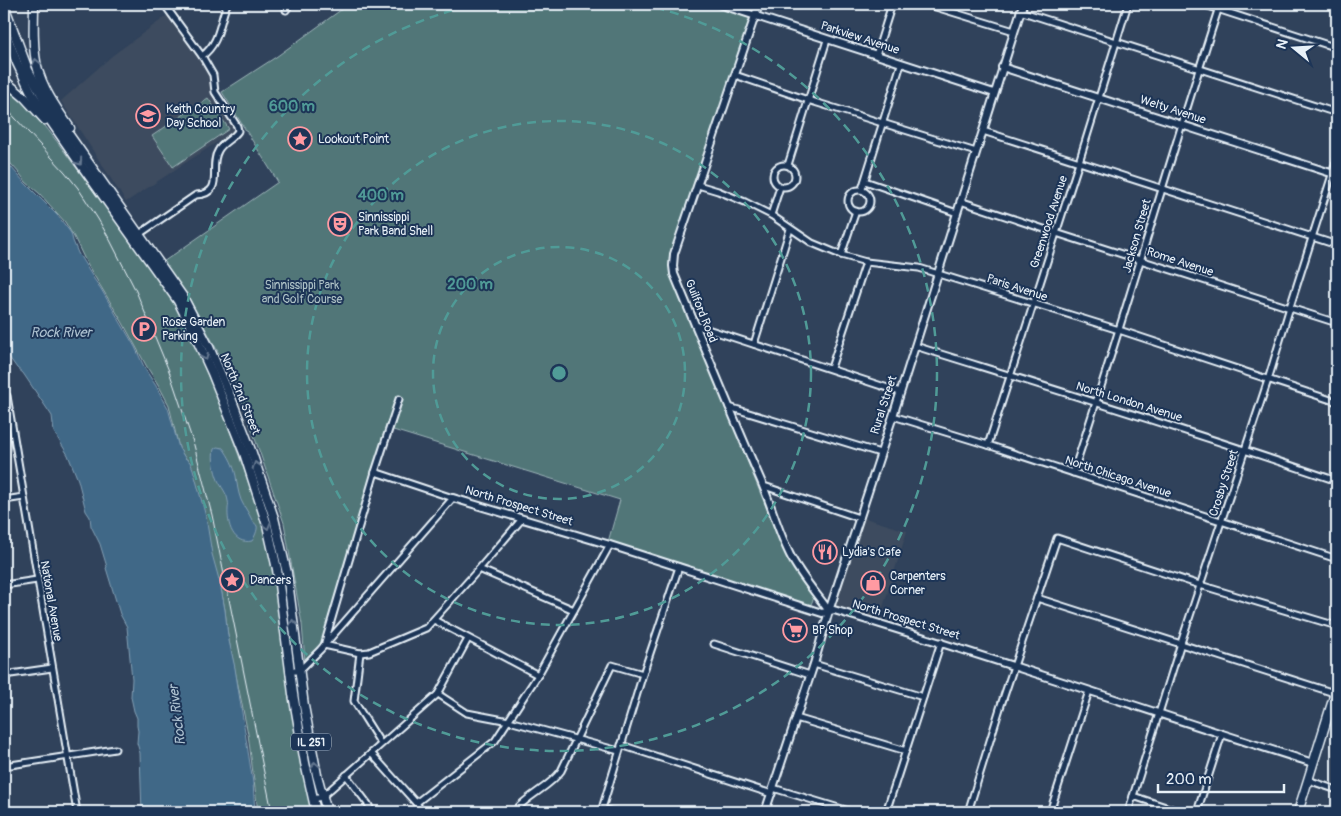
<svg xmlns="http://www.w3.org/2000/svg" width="1341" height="816" font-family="Pangolin,sans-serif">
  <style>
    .built { fill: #3d4b5e }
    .green { fill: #517678; stroke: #9cb4b8 }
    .water { fill: #3f6887; stroke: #839fb4 }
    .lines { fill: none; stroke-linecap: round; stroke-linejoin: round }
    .minor-casing { stroke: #e8f1f8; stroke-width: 9 }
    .tertiary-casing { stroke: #e8f1f8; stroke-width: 10 }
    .primary-casing { stroke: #e8f1f8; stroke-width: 11 }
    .minor { stroke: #1d3557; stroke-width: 5 }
    .tertiary { stroke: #1d3557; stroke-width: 6 }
    .primary { stroke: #1d3557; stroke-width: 8 }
    .rail { stroke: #e8f1f8; stroke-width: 1 }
    .oneway { stroke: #64778f }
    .ring { fill: none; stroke: #509b97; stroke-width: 2.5; stroke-dasharray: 9 6 }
    .labels { text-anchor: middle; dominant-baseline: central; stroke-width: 4; stroke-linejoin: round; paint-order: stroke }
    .shield { fill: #1d3557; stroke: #abb9c8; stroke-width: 1 }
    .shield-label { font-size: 11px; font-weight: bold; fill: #e8f1f8 }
    .street-label { font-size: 12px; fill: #e8f1f8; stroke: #1d3557 }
    .poi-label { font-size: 12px; fill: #e8f1f8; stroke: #1d3557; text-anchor: start }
    .park-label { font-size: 12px; fill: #acc0c5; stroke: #1d3557 }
    .water-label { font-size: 14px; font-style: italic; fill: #adc1d0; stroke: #1d3557 }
    .centre { fill: #509b97; stroke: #1d3557; stroke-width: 2.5 }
    .ring-label { font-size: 15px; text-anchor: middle; font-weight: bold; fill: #509b97; stroke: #1d3557; stroke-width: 4; stroke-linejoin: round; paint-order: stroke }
  </style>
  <rect width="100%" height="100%" fill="#30425b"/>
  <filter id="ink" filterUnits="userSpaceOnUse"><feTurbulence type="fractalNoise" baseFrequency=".02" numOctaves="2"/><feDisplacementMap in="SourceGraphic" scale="10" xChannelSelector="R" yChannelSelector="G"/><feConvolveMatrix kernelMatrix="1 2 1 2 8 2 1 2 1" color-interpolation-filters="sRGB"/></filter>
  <g filter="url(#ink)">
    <g class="built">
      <polygon points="168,15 210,75 217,100 234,131 126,202 61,101 113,55"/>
      <polygon points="863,515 865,518 907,531 880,617 884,622 837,608 836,606 836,601"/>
    </g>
    <g class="green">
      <polygon points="349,4 717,4 752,15 671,255 669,264 670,271 784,551 793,568 815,596 810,606 608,542 620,500 390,429 324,645 305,662 302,624 284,523 238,389 189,298 163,262 278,182 222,92 276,57"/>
      <path d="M4,84C31,104 52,135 72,162C105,205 137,248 169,292C196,345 219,400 239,456C249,483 260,510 266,539C278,593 283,649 291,704C297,740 304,776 312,812H258L248,734L228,636L225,610L220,583L212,560L200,497L190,462L185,458L179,448L169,405L159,386L147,367L123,323L87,264L74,237L65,222L40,194L26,182L20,174L4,156Z"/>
      <polygon points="208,98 229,129 173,167 152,136"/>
    </g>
    <g class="water">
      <polygon points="4,159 25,183 58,216 71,233 73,241 78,253 94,279 101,289 135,347 145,369 156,386 168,408 179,448 185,458 190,462 193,469 206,517 212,554 220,583 225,610 228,636 235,668 253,783 255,812 142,812 141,784 140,753 137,743 138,731 137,726 137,718 134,711 131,697 132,679 127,627 120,614 106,568 107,567 100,544 91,526 90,517 86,511 78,480 68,455 54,432 52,416 23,373 17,368 4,350"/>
      <path d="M217,447L223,448C229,456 234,466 236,476C237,484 238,492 241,500C244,507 249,513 252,520C253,522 256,524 257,526C258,530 254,538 252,541C233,545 227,524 228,509C228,506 229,505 228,501C227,493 221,487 218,480C214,470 212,458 214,449Z"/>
    </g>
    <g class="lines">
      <g class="minor-casing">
        <g id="minor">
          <polyline points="926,4 1014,31"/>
          <polyline points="1202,4 1337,48"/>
          <polyline points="286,10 290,4"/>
          <polyline points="1020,11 1337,113"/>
          <polyline points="876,55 892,4"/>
          <path d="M202,56C220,43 219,23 227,4"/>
          <polyline points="735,75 808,100 976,152"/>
          <polyline points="983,131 1337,245"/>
          <circle cx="784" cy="176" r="11"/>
          <polyline points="788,165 827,40"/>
          <polyline points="865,181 957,213"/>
          <polyline points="698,185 718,191 745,202 771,215 812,243 841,255 866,262 919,268 1119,330 1337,402"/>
          <polyline points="862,189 901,64"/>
          <circle cx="859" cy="201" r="11"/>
          <polyline points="960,201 1056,233 1337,323"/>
          <polyline points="771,215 780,187"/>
          <path d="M138,235L196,195C226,194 208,167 218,151C222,142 233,139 238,131L237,126L215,92L213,75L202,56L164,4"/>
          <polyline points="841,255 856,211"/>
          <polyline points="695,325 900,392"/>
          <polyline points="754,344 790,229"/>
          <path d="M915,346C1056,390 1197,433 1337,481"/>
          <polyline points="831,368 866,262"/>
          <polyline points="4,394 7,396 77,812"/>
          <polyline points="729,407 880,453"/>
          <polyline points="893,416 988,445 1337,559"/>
          <polyline points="988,445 1079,162 1128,4"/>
          <path d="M1073,473C1125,318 1169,160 1220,4"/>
          <polyline points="764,486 859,518"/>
          <polyline points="4,500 24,497"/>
          <polyline points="479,569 574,610"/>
          <polyline points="4,585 37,580"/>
          <polyline points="1037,598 1331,692 1337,703"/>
          <polyline points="434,620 538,675"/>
          <polyline points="325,642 375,472 399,399"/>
          <polyline points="714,644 810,675"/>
          <polyline points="324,645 360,653 369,652 426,628 479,569 522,519"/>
          <polyline points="360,653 354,701 381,744"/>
          <polyline points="814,664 923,697"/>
          <polyline points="290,671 299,671 320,650 453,498 375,472"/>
          <polyline points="4,675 52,668"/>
          <polyline points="438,694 467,713 509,721 619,751"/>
          <polyline points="796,718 906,751"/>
          <polyline points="621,745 772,794"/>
          <polyline points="371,753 416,803 422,812"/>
          <polyline points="4,766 115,749"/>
          <polyline points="346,775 368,804 372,812"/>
          <polyline points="1308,780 1337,790"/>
          <polyline points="773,788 852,812"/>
          <polyline points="1133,796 1181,812"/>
          <polyline points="313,800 323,796 438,694 468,639"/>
          <polyline points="416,803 495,741 538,675 610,545"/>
          <polyline points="602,809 614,812"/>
          <path d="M514,812C527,795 549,788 561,771L612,665L643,674"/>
          <polyline points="601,812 643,674 679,567"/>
          <polyline points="886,812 941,642"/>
          <polyline points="968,812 1001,705 1057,538 1200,585 1337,626"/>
          <polyline points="1050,812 1089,691"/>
          <polyline points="1128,812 1181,643 1268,380 1290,307 1337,159"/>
          <polyline points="1197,812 1222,734"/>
        </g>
      </g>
      <g class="tertiary-casing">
        <g id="tertiary">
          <polyline points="719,4 994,93"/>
          <path d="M759,4L674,254L673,266L674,274C702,341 729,408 758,474C770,500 777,529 790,555C800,575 816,593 829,611"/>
          <polyline points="1002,67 1337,175"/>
          <path d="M453,498L610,545L822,613L834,610C995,658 1154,713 1313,763"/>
          <polyline points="4,806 5,812"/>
          <polyline points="765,812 814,664 829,611 893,416 1023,4"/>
        </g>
      </g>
      <g class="primary-casing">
        <g id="primary">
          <path d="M34,4C34,24 32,46 37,66C42,88 57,109 70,128"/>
          <polyline points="4,5 28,70 46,102 183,297 209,347 231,398 252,453 274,518 287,573 304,706 317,775 327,812"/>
          <polyline points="4,29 17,63 32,94 79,162 178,301 192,329 212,373 244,453 267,525 277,569 293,694 305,763 316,812"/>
          <polyline points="4,80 25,98 45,120"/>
          <polyline points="1298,812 1337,687"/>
        </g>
      </g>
      <use href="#minor" class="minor"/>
      <use href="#tertiary" class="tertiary"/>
      <use href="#primary" class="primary"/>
      <polyline class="rail" points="4,106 65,172 78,188 98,219 110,240 136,291 169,371 194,445 212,515 272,812"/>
    </g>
    <defs><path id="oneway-chevron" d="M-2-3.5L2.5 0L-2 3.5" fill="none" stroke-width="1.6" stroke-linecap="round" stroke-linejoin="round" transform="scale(1.25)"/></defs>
    <g class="oneway">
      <use href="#oneway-chevron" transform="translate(36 62) rotate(-101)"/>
      <use href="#oneway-chevron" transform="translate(79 162) rotate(55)"/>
      <use href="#oneway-chevron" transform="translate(205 357) rotate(66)"/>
      <use href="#oneway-chevron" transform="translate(256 465) rotate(-108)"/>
      <use href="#oneway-chevron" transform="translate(267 526) rotate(75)"/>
      <use href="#oneway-chevron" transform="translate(293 623) rotate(-98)"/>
      <use href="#oneway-chevron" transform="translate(315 765) rotate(-101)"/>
    </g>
  </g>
  <g class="ring">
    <circle cx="559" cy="373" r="126"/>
    <circle cx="559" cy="373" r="252"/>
    <path d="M641 4A378 378 0 1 1 477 4"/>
  </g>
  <defs>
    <g id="school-ring" transform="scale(1.25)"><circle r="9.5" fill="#1d3557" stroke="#ff9aa2" stroke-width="1.5"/><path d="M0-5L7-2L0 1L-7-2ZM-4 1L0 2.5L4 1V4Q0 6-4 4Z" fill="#ff9aa2"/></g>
    <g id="sight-ring" transform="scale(1.25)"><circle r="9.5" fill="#1d3557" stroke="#ff9aa2" stroke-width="1.5"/><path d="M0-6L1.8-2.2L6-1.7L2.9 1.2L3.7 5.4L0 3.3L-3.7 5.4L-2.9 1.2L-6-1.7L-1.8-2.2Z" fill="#ff9aa2"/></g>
    <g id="theatre-ring" transform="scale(1.25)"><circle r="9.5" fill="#1d3557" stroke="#ff9aa2" stroke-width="1.5"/><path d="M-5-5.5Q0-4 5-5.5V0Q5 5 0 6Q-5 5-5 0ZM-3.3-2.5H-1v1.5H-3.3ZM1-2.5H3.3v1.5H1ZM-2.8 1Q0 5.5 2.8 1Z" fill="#ff9aa2"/></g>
    <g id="parking-ring" transform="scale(1.25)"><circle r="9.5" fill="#1d3557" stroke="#ff9aa2" stroke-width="1.5"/><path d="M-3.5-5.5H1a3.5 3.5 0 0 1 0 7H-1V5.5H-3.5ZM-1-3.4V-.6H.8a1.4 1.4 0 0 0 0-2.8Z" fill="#ff9aa2"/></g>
    <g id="restaurant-ring" transform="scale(1.25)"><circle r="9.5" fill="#1d3557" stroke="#ff9aa2" stroke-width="1.5"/><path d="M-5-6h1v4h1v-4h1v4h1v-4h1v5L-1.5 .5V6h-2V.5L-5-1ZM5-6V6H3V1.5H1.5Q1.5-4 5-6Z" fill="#ff9aa2"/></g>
    <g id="shop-ring" transform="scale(1.25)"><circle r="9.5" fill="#1d3557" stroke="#ff9aa2" stroke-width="1.5"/><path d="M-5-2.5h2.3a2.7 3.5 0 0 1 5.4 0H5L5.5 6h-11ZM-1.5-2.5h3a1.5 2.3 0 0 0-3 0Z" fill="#ff9aa2"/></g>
    <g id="supermarket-ring" transform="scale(1.25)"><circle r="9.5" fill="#1d3557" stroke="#ff9aa2" stroke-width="1.5"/><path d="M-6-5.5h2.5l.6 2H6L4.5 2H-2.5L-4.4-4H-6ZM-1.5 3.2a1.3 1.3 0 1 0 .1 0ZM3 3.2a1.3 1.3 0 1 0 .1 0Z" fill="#ff9aa2"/></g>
  </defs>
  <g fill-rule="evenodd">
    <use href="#school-ring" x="148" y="116"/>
    <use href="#sight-ring" x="300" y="139"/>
    <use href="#theatre-ring" x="340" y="224"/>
    <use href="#parking-ring" x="144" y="329"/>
    <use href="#restaurant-ring" x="825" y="552"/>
    <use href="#sight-ring" x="232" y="580"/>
    <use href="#shop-ring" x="873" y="583"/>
    <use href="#supermarket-ring" x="795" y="630"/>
  </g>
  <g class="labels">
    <rect class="shield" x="291" y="733.5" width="40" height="17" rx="4"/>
    <g class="shield-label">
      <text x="311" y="742">IL 251</text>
    </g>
    <g class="street-label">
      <text transform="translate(860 38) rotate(18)">Parkview Avenue</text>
      <text transform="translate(1173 110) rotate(18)">Welty Avenue</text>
      <text transform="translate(1049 222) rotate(-72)">Greenwood Avenue</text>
      <text transform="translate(1137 236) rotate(-74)">Jackson Street</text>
      <text transform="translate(1180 262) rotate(18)">Rome Avenue</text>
      <text transform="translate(1017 288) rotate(18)">Paris Avenue</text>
      <text transform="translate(701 311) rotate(68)">Guilford Road</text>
      <text transform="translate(240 394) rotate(68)">North 2nd Street</text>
      <text transform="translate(1129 402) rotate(17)">North London Avenue</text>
      <text transform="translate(884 405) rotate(-72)">Rural Street</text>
      <text transform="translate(1118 477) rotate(18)">North Chicago Avenue</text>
      <text transform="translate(1224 483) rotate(-72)">Crosby Street</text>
      <text transform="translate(519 506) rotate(17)">North Prospect Street</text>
      <text transform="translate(51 601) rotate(80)">National Avenue</text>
      <text transform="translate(906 620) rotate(17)">North Prospect Street</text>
    </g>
    <g class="poi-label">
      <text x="166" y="109">Keith Country<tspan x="166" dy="14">Day School</tspan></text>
      <text x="318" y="139">Lookout Point</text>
      <text x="358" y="217">Sinnissippi<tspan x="358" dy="14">Park Band Shell</tspan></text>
      <text x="162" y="322">Rose Garden<tspan x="162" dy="14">Parking</tspan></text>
      <text x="842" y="552">Lydia's Cafe</text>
      <text x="890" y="576">Carpenters<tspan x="890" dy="14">Corner</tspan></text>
      <text x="250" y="580">Dancers</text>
      <text x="812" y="630">BP Shop</text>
    </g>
    <g class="park-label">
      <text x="302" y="285">Sinnissippi Park<tspan x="302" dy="14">and Golf Course</tspan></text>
    </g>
    <g class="water-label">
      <text x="61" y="332">Rock River</text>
      <text transform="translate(177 715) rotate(-97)">Rock River</text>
    </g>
  </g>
  <circle cx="559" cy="373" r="8" class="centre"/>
  <g class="ring-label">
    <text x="292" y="111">600 m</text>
    <text x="381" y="200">400 m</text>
    <text x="470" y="289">200 m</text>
  </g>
  <rect width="1341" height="816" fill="none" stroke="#1d3557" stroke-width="20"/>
  <rect x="10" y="10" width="1321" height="796" fill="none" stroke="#e8f1f8" stroke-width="2" filter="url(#ink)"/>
  <g transform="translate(1294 48) rotate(288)" stroke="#1d3557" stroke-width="4" paint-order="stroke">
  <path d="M0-4L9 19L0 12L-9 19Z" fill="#e8f1f8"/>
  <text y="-8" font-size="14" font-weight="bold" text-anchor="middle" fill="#e8f1f8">N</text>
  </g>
  <path d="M1158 784v8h126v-8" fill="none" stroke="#e8f1f8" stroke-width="2.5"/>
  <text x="1166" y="784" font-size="15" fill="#e8f1f8" stroke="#1d3557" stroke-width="4" paint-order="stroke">200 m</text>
</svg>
